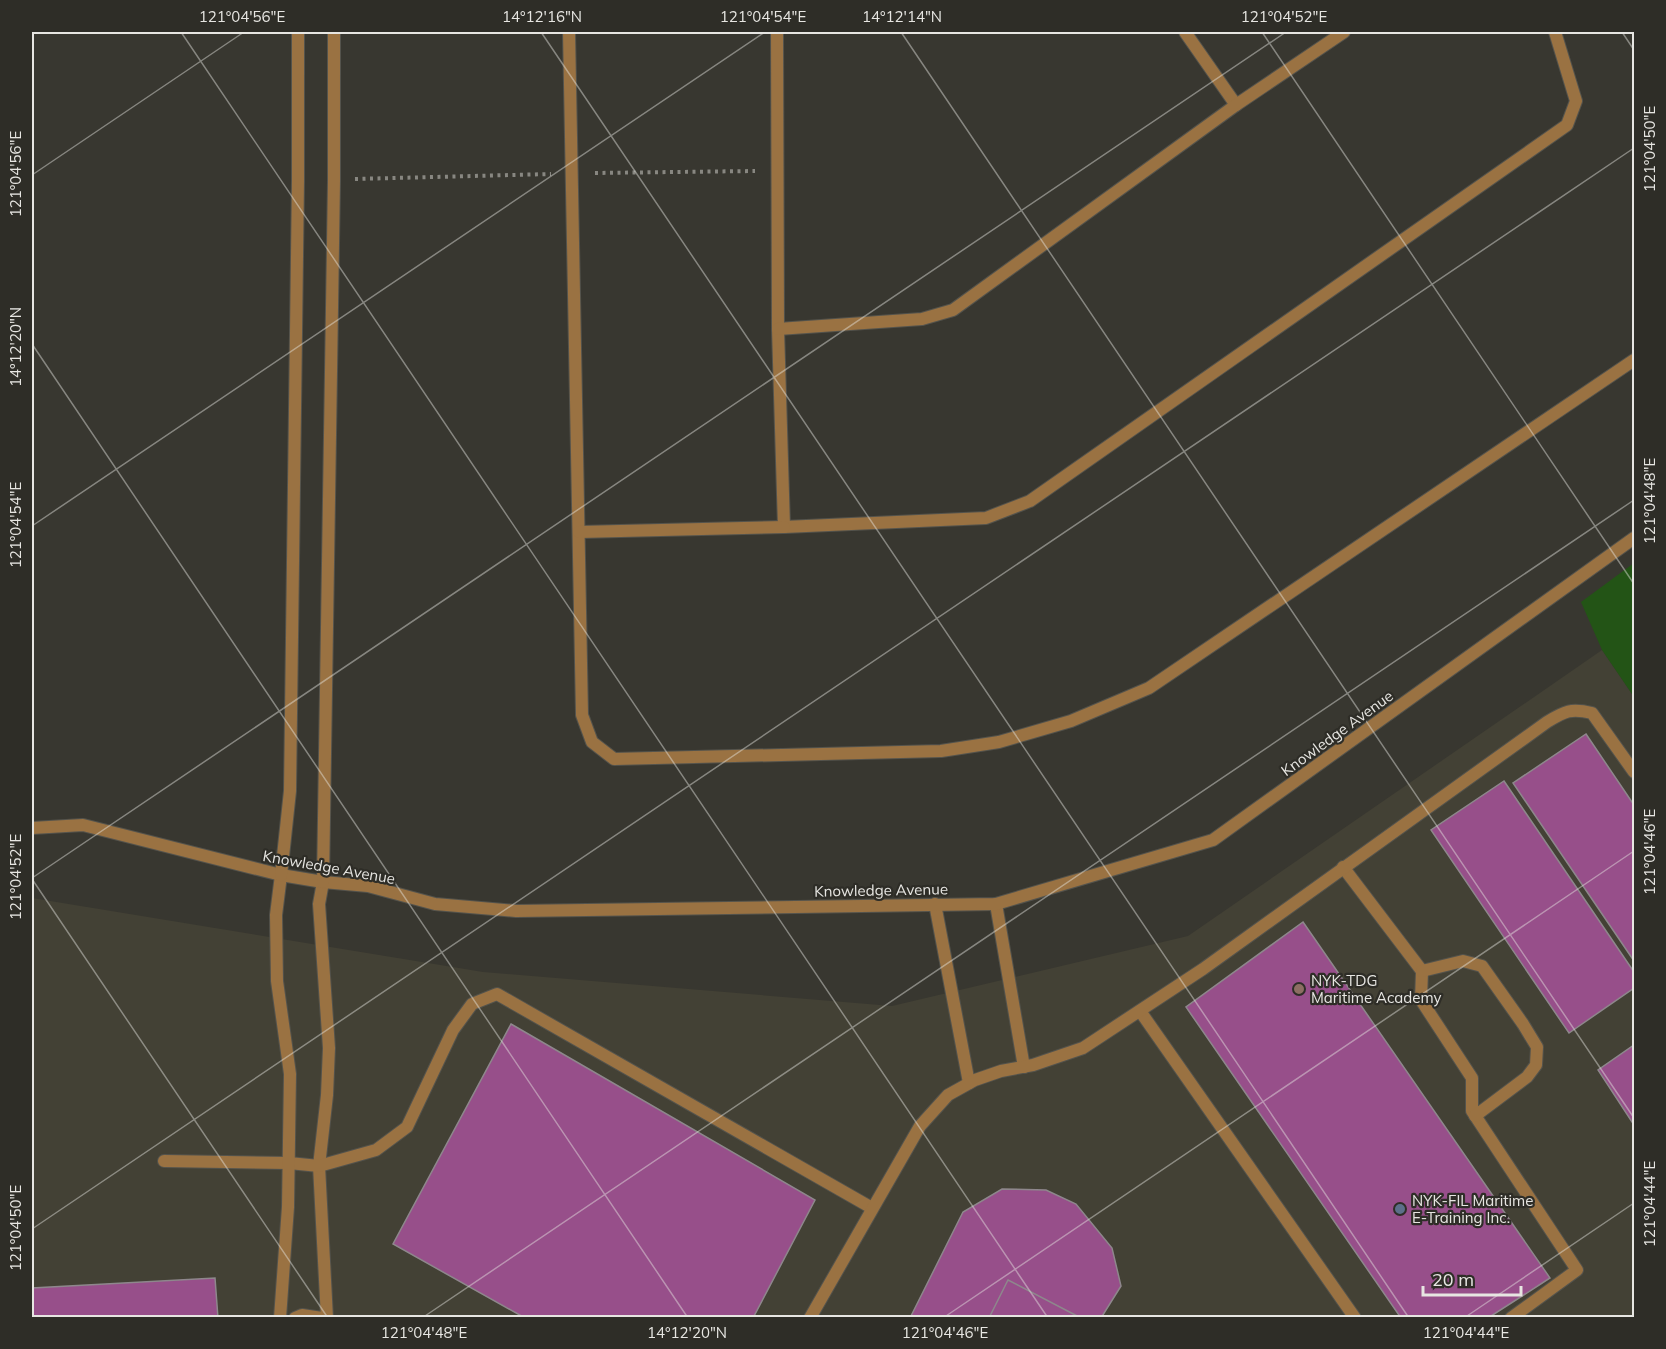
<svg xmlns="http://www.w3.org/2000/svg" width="1666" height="1349" font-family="Mulish,sans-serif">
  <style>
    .built { fill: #434135 }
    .green { fill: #235416 }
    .building { fill: #974f8a; stroke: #8e878c; stroke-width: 1.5 }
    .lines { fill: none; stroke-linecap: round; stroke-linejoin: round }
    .lane-casing { stroke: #54534c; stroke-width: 14 }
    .street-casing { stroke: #54534c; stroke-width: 14 }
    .path { stroke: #888781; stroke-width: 4; stroke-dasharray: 3 4.5; stroke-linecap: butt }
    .lane { stroke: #9a7242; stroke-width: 12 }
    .street { stroke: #9a7242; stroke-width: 12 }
    .ticks { fill: none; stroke: #e7e6e2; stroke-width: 1.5; stroke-opacity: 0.45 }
    .education-dot { fill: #8d6e63; stroke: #2e2d27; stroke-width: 2 }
    .service-dot { fill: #5c6f8a; stroke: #2e2d27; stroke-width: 2 }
    .labels { text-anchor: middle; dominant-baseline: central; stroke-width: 4.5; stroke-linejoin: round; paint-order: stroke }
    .street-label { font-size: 15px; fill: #e7e6e2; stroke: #2e2d27 }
    .poi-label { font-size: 15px; fill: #e7e6e2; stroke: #2e2d27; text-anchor: start }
    .neatline { fill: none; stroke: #e7e6e2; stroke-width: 2 }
    .ticks-label { font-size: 15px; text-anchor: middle; fill: #e7e6e2 }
  </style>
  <rect width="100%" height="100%" fill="#383730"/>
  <polygon class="built" points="1602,650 1634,697 1634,1317 32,1317 32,898 483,972 892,1006 1188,936"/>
  <polygon class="green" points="1634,563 1634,697 1602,650 1581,602"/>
  <g class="building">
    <polygon points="1586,734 1634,805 1634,961 1513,783"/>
    <polygon points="1504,781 1634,972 1634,988 1569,1033 1431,830"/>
    <polygon points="1303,922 1550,1278 1488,1318 1401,1318 1186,1007"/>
    <polygon points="511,1024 815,1200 753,1318 525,1318 393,1244"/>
    <polygon points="1634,1045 1634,1125 1598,1070"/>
    <polygon points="1002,1189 1046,1190 1076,1204 1112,1248 1121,1286 1101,1318 910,1318 963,1212"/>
    <polygon points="215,1278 218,1318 32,1318 32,1288"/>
    <polygon points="1008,1280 1081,1318 989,1318"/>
  </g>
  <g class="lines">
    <g class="lane-casing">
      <g id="lane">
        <polyline points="1343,867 1422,971 1421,1000 1472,1078 1472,1111 1577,1270 1511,1318"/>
        <polyline points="323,882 319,904 329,1048 327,1095 319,1166 327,1318"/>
        <polyline points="935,904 969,1083"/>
        <polyline points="996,904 1024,1067"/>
        <polyline points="1422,971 1463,961 1482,966 1523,1024 1537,1047 1536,1065 1527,1077 1475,1116"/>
        <polyline points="1140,1011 1355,1318"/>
        <polyline points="164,1161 289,1163 319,1166 376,1150 407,1127 453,1030 472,1004 497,994 872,1208"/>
        <polyline points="280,1318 288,1207 290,1074 277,981 276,915 281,875"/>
        <polyline points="295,1318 302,1315 322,1318"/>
        <path d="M810,1318L920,1126L948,1095L975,1080L1001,1071L1033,1065L1083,1048L1203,969L1547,722C1565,711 1571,708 1592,713L1634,772"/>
      </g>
    </g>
    <g class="street-casing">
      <g id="street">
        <polyline points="569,32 582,715 592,742 614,759 941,751 999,742 1071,721 1149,688 1634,360"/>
        <polyline points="777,32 778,329 784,527 986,518 1030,501 1567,125 1576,101 1555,32"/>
        <polyline points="1185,32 1236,105"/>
        <polyline points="778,329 922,319 953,310 1236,105 1344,32"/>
        <polyline points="579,532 784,527"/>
        <polyline points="32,828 83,825 281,875 323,882 368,886 435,904 516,911 996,904 1213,840 1634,538"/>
        <polyline points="281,875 290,791 298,180 298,32"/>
        <polyline points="323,882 334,180 334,32"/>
      </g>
    </g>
    <g class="path">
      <polyline points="595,173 755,171"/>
      <polyline points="355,179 551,174"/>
    </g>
    <use href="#lane" class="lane"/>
    <use href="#street" class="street"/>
  </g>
  <path class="ticks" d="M181,32L1048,1318M541,32L1409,1318M901,32L1634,1118M1262,32L1634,584M1622,32L1634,50M32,175L244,32M32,344L688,1318M32,526L765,32M32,878L1286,32M32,879L328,1318M32,1229L1634,148M422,1318L1634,500M943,1318L1634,851M1464,1318L1634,1203"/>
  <circle class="education-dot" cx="1299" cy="989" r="6"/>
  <circle class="service-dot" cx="1400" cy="1209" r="6"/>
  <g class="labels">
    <g class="street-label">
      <text transform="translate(1337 733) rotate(-36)">Knowledge Avenue</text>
      <text transform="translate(329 867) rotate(10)">Knowledge Avenue</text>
      <text transform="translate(881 890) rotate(-1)">Knowledge Avenue</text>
    </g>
    <g class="poi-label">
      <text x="1311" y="980">NYK-TDG<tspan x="1311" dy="17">Maritime Academy</tspan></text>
      <text x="1412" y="1200">NYK-FIL Maritime<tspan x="1412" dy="17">E-Training Inc.</tspan></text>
    </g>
  </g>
  <rect width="1666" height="1349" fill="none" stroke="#2e2d27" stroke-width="66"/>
  <path d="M1423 1286v9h98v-9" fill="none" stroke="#e7e6e2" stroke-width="3"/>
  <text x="1432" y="1286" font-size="18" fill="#e7e6e2" stroke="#2e2d27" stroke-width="4.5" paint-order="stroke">20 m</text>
  <rect x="33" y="33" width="1600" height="1283" class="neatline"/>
  <g class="ticks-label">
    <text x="242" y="22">121°04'56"E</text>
    <text x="542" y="22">14°12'16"N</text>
    <text x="763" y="22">121°04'54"E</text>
    <text x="902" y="22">14°12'14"N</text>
    <text x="1284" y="22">121°04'52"E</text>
    <text transform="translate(1650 149) rotate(-90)" y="5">121°04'50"E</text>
    <text transform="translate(16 174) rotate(-90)" y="5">121°04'56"E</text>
    <text transform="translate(16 347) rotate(-90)" y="5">14°12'20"N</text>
    <text transform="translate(1650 501) rotate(-90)" y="5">121°04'48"E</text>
    <text transform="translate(16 525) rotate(-90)" y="5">121°04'54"E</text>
    <text transform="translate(1650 852) rotate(-90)" y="5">121°04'46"E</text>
    <text transform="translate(16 877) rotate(-90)" y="5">121°04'52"E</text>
    <text transform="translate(1650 1204) rotate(-90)" y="5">121°04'44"E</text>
    <text transform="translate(16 1228) rotate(-90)" y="5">121°04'50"E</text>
    <text x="424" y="1338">121°04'48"E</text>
    <text x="687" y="1338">14°12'20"N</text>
    <text x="945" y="1338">121°04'46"E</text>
    <text x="1466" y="1338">121°04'44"E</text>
  </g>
</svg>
